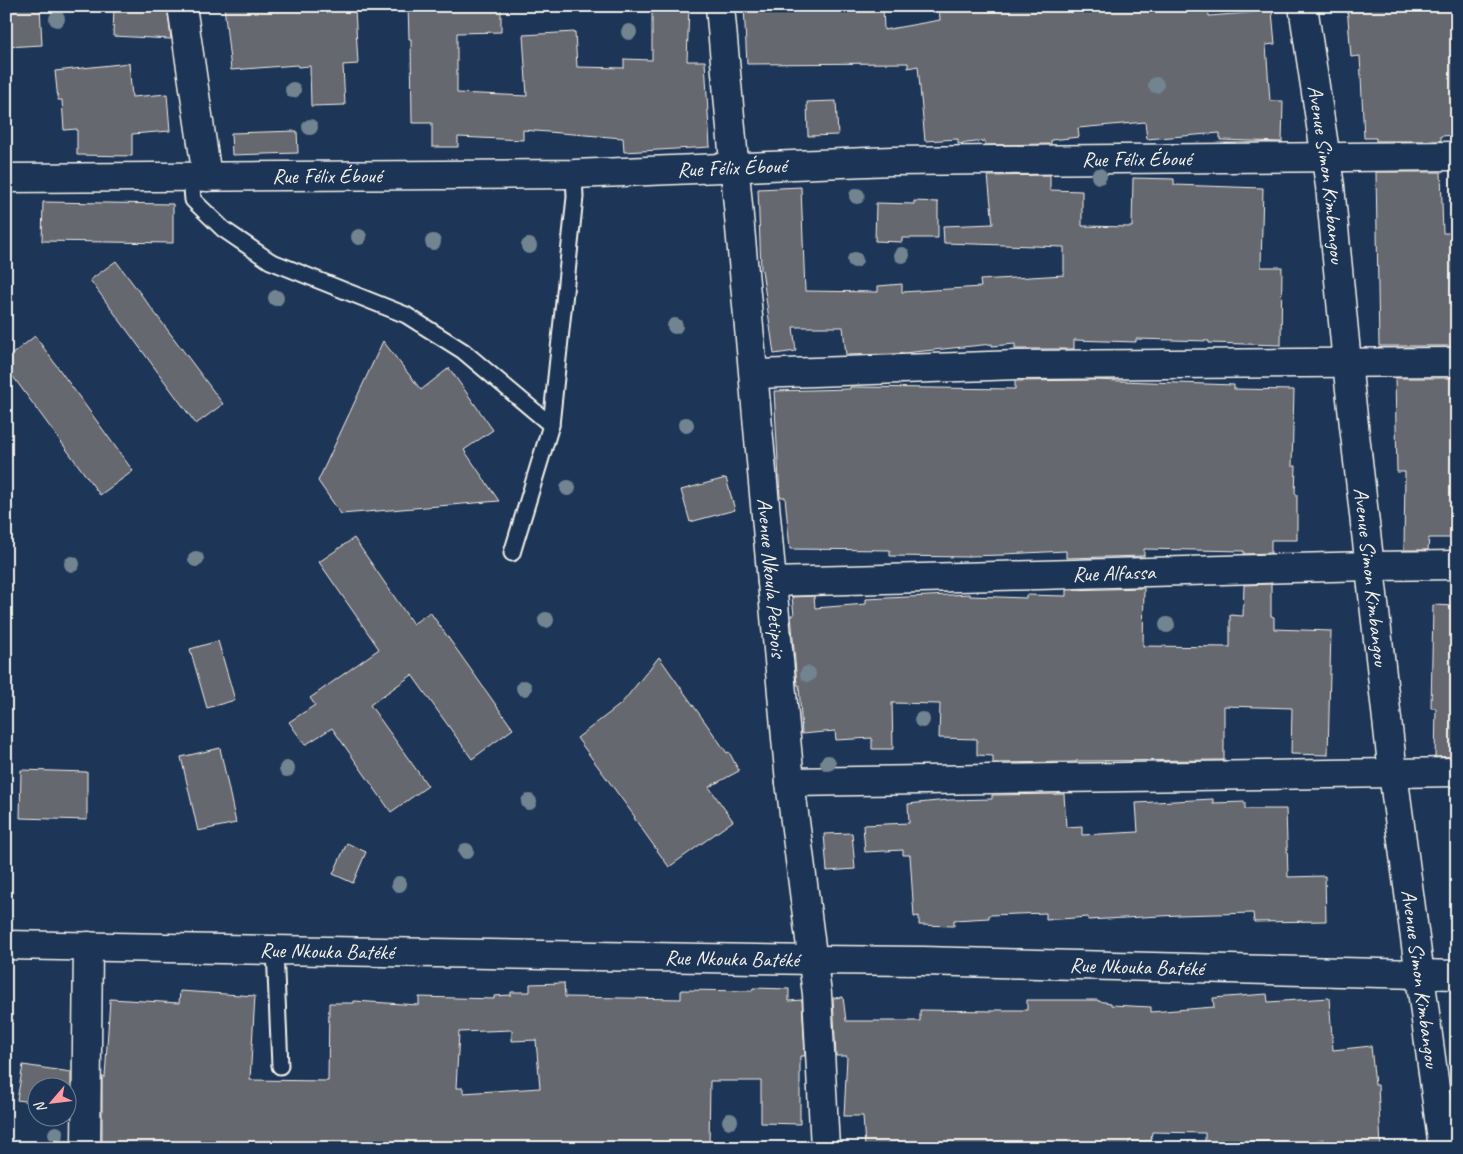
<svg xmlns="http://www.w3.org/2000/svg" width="1463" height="1154" font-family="Caveat,sans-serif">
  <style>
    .building { fill: #666770; stroke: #f4f1e8; fill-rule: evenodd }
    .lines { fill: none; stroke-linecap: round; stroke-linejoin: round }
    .service-casing { stroke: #f4f1e8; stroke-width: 19 }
    .minor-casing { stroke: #f4f1e8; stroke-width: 31 }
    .tertiary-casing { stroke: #f4f1e8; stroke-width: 31 }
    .service { stroke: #1d3557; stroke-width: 15 }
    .minor { stroke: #1d3557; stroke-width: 28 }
    .tertiary { stroke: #1d3557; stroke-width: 28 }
    .tree { fill: #728490 }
    .labels { text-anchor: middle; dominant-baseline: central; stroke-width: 4; stroke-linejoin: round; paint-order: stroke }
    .street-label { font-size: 21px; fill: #f4f1e8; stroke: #1d3557 }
  </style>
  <rect width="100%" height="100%" fill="#1d3557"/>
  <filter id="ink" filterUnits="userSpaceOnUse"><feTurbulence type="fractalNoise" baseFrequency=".02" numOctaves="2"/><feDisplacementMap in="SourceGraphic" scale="10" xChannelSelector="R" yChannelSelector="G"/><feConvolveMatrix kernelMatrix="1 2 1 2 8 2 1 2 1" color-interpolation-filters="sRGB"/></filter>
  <g filter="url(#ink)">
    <g class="building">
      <polygon points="6,6 40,6 42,45 6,47"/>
      <polygon points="114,6 167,6 171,39 113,36"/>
      <polygon points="224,6 330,6 330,9 355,9 358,64 343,65 345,105 311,106 310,66 298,67 297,65 231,70"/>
      <polygon points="408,6 501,6 501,32 457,33 457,93 527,96 523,35 575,32 577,67 624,68 624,59 652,60 652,6 689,6 687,61 705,61 710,147 624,152 623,138 523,130 523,140 458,137 458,147 432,147 432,123 412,123 411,39 409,39"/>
      <polygon points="744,6 883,6 884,30 940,20 939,6 1208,6 1209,16 1272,11 1275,44 1266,45 1270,101 1283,101 1282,142 1220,140 1220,133 1147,139 1145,122 1078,128 1079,137 1051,140 1051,144 985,145 985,141 958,144 958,139 925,141 918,66 908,68 908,63 747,64"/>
      <polygon points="1347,6 1457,6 1457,135 1441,136 1441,141 1376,141 1376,138 1364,138 1360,56 1351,57"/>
      <polygon points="129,63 132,97 167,94 170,131 132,134 132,156 77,155 77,129 64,130 62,100 58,100 55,71"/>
      <polygon points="836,101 838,135 808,136 807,102"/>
      <polygon points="297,131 298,153 232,155 231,133"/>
      <polygon points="1376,172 1441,172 1443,233 1456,233 1457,346 1379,346"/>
      <polygon points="1050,175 1050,190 1082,191 1082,226 1132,227 1133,178 1174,179 1174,185 1263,188 1261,267 1282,267 1281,345 1209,343 1209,341 1136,339 1136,342 1074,340 1074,349 1015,349 1015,344 992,346 992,344 894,354 846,355 843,327 793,327 796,351 774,354 762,270 761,270 758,189 801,187 805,291 878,292 878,286 902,284 902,292 981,287 980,280 1064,275 1064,247 944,243 943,226 993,224 988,176"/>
      <polygon points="914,201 938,202 938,238 902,238 902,242 875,241 876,203 914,204"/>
      <polygon points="43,202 173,204 173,243 42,241"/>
      <polygon points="116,261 223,404 196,424 90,280"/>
      <polygon points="35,336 133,471 100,495 6,367 6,359"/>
      <polygon points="383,341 421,390 449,368 493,430 464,450 499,501 341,514 318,481"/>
      <polygon points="1395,378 1457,378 1457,538 1429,538 1428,550 1404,550 1405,472 1397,472"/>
      <polygon points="1093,380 1234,385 1234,389 1294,390 1292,466 1296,466 1295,494 1297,494 1297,540 1271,540 1271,553 1244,554 1244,551 1144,549 1144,556 1066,558 1066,551 1004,554 1004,555 968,556 968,557 890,556 890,550 790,549 785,497 780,497 774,391 850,389 850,387 1015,389 1015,381"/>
      <polygon points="726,478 735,510 690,522 681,490"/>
      <polygon points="354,538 413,624 430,612 513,729 472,759 412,675 370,705 428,786 391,812 332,728 305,745 289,722 315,705 310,698 379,649 319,562"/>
      <polygon points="1271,584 1271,616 1274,617 1274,629 1331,631 1328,755 1291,754 1292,708 1224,706 1224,760 1076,761 1076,762 993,763 993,756 977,755 977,739 939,738 940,704 892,703 893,749 872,749 872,738 836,740 835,731 802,734 799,685 797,685 791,615 794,615 792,597 814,596 815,608 866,604 866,599 970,594 970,596 1026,598 1026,595 1066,596 1066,590 1144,588 1143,646 1230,647 1230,615 1243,616 1244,585"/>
      <polygon points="1433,605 1457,606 1457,756 1435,757 1436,708 1431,708"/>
      <polygon points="218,641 235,700 207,708 190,649"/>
      <polygon points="659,657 727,753 729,752 739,771 709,787 733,821 669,867 634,818 635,817 577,738 621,704"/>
      <polygon points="220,748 236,823 198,831 181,757"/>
      <polygon points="21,770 87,772 87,820 20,818"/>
      <polygon points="1064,794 1066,827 1082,826 1082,835 1138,832 1136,803 1213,799 1213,803 1245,802 1245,809 1286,809 1288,877 1325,876 1326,921 1254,922 1253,913 1179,915 1088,920 1088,917 1046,920 1046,913 989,915 989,918 954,920 954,926 919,925 919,916 914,917 910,855 903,855 903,850 865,852 863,825 909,823 908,804 948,800 992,799 992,795"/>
      <polygon points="852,833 855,869 827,871 824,834"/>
      <polygon points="347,843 366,852 353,883 333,874"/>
      <path d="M564,983L565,997L681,999V990L752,991L753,988L789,989V1001L802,1000L805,1056H800V1124L761,1123V1081H710L709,1148H415L348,1143V1145L296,1148H253V1145L202,1143V1148H102V1077H105L110,999L179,1003L180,991L255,996L250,1080L328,1081L329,1003H354V1001L419,1005V997L494,999V996L511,995V992H530V984ZM512,1030V1041L536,1040L540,1088L463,1093V1088H456L459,1032Z"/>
      <polygon points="1267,994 1268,1002 1329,998 1333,1050 1371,1046 1375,1085 1378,1085 1381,1148 1323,1148 1323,1139 1287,1148 1285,1141 1237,1142 1237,1148 1205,1148 1205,1133 1152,1132 1151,1141 1129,1141 1129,1148 937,1148 937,1144 886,1144 886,1148 865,1148 863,1116 844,1116 847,1056 836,1056 833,998 843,997 846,1021 920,1021 920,1010 995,1011 995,1010 1027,1010 1027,1000 1098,1000 1098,1001 1111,1003 1111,1005 1151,1007 1151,1012 1214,1007 1213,998"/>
      <polygon points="23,1065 71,1072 71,1110 68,1109 68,1086 38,1086 38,1103 17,1100"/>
    </g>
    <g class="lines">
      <g class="service-casing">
        <g id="service">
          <polyline points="191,177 193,200 223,229 270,261 406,315 463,351 551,425"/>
          <polyline points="512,553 551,425 575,197 574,174"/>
          <polyline points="275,950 280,1066"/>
        </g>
      </g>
      <g class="minor-casing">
        <g id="minor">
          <polyline points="182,6 207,177"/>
          <path id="s1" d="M720,6L790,782L817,994L825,1148"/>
          <path id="s2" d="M6,178L574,174L892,161L1457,156"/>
          <polyline points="754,374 1018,365 1457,362"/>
          <path id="s3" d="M772,582L1370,566L1457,565"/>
          <polyline points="790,782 1457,772"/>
          <path id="s4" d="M6,945L813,960L923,961L1457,975"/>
          <polyline points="86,1148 88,946"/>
        </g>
      </g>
      <g class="tertiary-casing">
        <g id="tertiary">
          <path id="s5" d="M1303,6L1330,186L1347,363L1393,773L1443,1148"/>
        </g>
      </g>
      <use href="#service" class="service"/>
      <use href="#minor" class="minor"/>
      <use href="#tertiary" class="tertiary"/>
    </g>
    <g class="tree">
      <circle cx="57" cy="19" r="8"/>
      <circle cx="629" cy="32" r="8"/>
      <circle cx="1156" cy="85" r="8"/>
      <circle cx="293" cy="90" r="8"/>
      <circle cx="310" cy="127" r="8"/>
      <circle cx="1099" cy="176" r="8"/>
      <circle cx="857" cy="196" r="8"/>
      <circle cx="359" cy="237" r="8"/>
      <circle cx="433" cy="242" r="8"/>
      <circle cx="529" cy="246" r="8"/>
      <circle cx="902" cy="255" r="8"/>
      <circle cx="855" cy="260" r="8"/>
      <circle cx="276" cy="298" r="8"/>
      <circle cx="675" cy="326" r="8"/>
      <circle cx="686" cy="425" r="8"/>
      <circle cx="568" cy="488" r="8"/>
      <circle cx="196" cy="559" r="8"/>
      <circle cx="72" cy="564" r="8"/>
      <circle cx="546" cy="620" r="8"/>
      <circle cx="1167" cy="625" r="8"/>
      <circle cx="808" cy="674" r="8"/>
      <circle cx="524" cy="688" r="8"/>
      <circle cx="922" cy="720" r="8"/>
      <circle cx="828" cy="763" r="8"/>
      <circle cx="287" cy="769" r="8"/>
      <circle cx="529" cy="802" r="8"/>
      <circle cx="466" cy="851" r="8"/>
      <circle cx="399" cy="884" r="8"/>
      <circle cx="730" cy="1121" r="8"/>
      <circle cx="56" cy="1134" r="8"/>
    </g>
  </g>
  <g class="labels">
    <g class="street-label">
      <text stroke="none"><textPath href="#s2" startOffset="1131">Rue Félix Éboué</textPath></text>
      <text stroke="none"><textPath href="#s2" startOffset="726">Rue Félix Éboué</textPath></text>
      <text stroke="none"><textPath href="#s5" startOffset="170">Avenue Simon Kimbangou</textPath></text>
      <text stroke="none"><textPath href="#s2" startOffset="321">Rue Félix Éboué</textPath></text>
      <text stroke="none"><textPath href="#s3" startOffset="342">Rue Alfassa</textPath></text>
      <text stroke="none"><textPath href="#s1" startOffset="574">Avenue Nkoula Petipois</textPath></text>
      <text stroke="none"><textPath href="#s5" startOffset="575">Avenue Simon Kimbangou</textPath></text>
      <text stroke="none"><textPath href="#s4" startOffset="321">Rue Nkouka Batéké</textPath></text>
      <text stroke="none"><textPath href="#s4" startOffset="726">Rue Nkouka Batéké</textPath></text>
      <text stroke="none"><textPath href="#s4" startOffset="1131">Rue Nkouka Batéké</textPath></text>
      <text stroke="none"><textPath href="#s5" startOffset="980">Avenue Simon Kimbangou</textPath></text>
    </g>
  </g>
  <rect width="1463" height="1154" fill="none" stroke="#1d3557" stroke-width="25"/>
  <rect x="12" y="12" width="1438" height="1129" fill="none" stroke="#f4f1e8" stroke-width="2" filter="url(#ink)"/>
  <g transform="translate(52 1102) rotate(242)"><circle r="24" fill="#1d3557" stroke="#738091"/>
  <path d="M0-4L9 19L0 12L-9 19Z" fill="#ff9aa2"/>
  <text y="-8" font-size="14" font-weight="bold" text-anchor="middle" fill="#f4f1e8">N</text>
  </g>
</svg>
